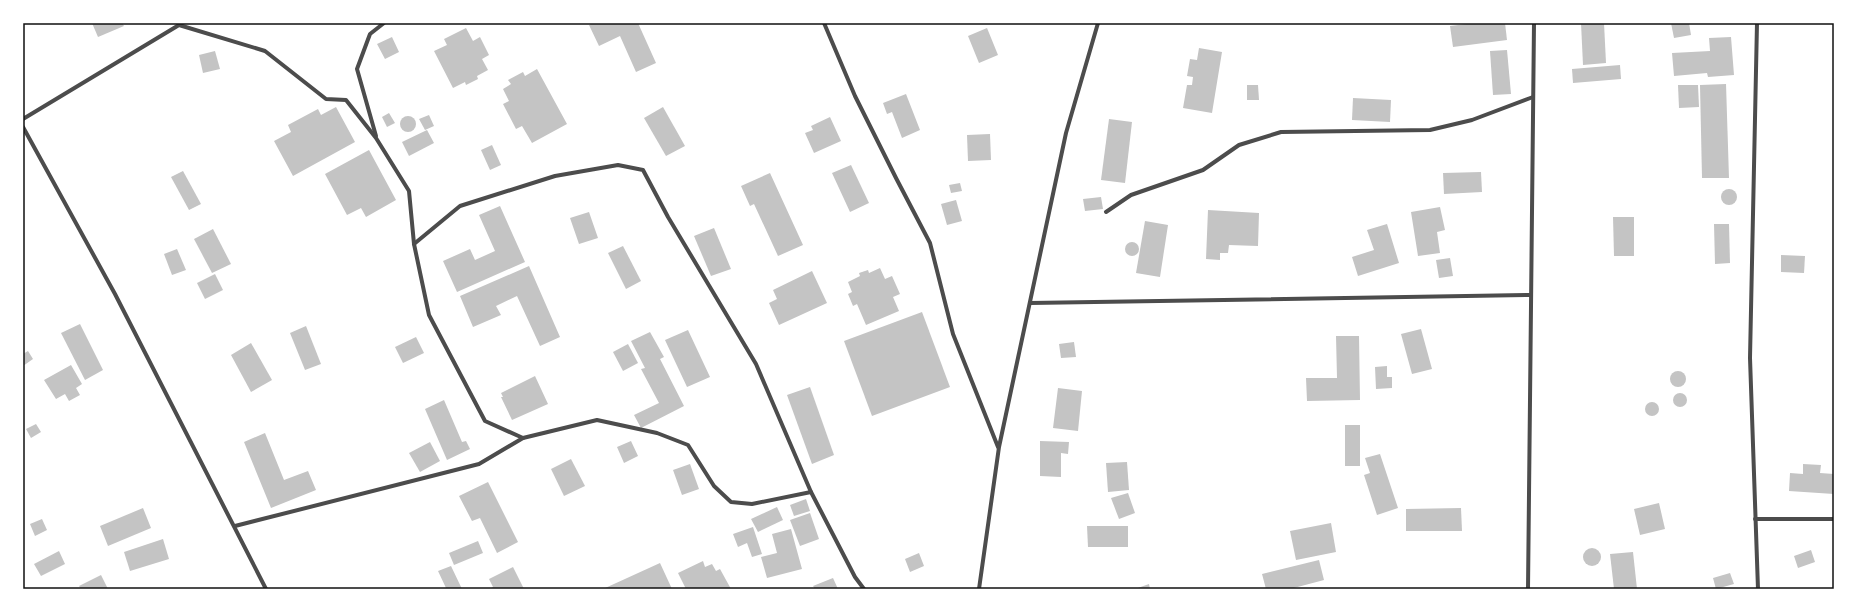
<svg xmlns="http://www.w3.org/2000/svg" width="1857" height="612" font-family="'Alegreya Sans',sans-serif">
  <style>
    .building { fill: #c4c4c4 }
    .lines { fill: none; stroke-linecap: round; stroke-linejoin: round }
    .minor { stroke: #4c4c4c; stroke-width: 4 }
    .neatline { fill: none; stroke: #111; stroke-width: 1.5 }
  </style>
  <rect width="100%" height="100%" fill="#fff"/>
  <g class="building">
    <polygon points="92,23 122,23 124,26 98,37"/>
    <polygon points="593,23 638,23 656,63 636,72 620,36 599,46 589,25"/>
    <polygon points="1475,23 1505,23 1507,40 1453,47 1450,26"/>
    <polygon points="1581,23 1604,23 1606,63 1583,65"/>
    <polygon points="1671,23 1689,23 1691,35 1674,38"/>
    <polygon points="466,28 473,41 480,37 489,55 482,59 488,70 477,76 478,79 466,85 465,82 453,88 434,51 447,45 444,39"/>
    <polygon points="987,28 998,55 979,63 968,36"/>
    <polygon points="392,37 399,52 385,59 377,44"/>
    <polygon points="1731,37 1734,75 1708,77 1707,73 1674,76 1672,53 1710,51 1709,38"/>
    <polygon points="1199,48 1222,52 1212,113 1183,108 1187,85 1192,85 1193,77 1187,76 1190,59 1197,60"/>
    <polygon points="1507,50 1511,94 1493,95 1490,51"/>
    <polygon points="215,51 220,69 203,73 199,55"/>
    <polygon points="1620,65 1621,79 1573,83 1572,69"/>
    <polygon points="537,69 567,124 532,143 522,126 516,129 503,104 509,101 503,89 511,84 508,80 523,72 525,76"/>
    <polygon points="1726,84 1729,178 1702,178 1700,85"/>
    <polygon points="1247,85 1258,85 1259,100 1247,100"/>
    <polygon points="1678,85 1698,85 1699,107 1679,108"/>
    <polygon points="906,94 920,130 902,138 892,112 887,114 883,103"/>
    <polygon points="1353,98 1391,100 1390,122 1352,120"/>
    <polygon points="336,107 355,142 293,176 274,141 291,132 288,125 318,109 321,115"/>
    <polygon points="663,107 685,146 666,156 644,118"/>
    <polygon points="389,113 395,123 387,127 382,117"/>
    <polygon points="429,115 434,126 425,130 419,119"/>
    <circle cx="408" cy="124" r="8"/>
    <polygon points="830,117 841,141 814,153 805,133 813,130 811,126"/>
    <polygon points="1109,119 1132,122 1125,183 1101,180"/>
    <polygon points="427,130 434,143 409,156 402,142"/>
    <polygon points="990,134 991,160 968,161 967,135"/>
    <polygon points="492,145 501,165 490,170 481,150"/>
    <polygon points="369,150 396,200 366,217 361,208 347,215 325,174"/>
    <polygon points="851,165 869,203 850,212 832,173"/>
    <polygon points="183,171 201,204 189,210 171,177"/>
    <polygon points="1481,172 1482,192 1444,194 1443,173"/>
    <polygon points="770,173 803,245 778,256 754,204 750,206 741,186"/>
    <polygon points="960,183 962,191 951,193 949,185"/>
    <circle cx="1729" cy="197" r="8"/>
    <polygon points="1101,197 1103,209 1085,211 1083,199"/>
    <polygon points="956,200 962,221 947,225 941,204"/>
    <polygon points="500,206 525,262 457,292 443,261 470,249 475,260 495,251 479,215"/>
    <polygon points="1440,207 1445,230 1437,232 1440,253 1418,256 1411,212"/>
    <polygon points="1208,210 1259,213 1258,246 1229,245 1228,253 1220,253 1220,260 1206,259"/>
    <polygon points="589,212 598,238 579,244 570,218"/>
    <polygon points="1613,217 1634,217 1634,256 1614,256"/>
    <polygon points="1145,221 1168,225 1160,277 1136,273"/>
    <polygon points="1387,224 1399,263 1358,276 1352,257 1374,250 1367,230"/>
    <polygon points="1714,224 1729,224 1730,263 1715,264"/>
    <polygon points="714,228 731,269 711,276 694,236"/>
    <polygon points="213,229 231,264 212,273 194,239"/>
    <circle cx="1132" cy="249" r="7"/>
    <polygon points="623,246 641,281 626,289 608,253"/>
    <polygon points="177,249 186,270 172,275 164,254"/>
    <polygon points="1781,255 1805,256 1804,273 1781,272"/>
    <polygon points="1450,258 1453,276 1439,278 1436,260"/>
    <polygon points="529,266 560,337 540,346 517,296 496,306 501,315 473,327 460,296"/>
    <polygon points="880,268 885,279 892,276 900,294 893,297 899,311 866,325 857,304 853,306 848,294 852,292 848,282 860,276 859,273 868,270 869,273"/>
    <polygon points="812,271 827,303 779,325 769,303 777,299 773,290"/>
    <polygon points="215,274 223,290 205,299 197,283"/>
    <polygon points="922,312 950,387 872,416 844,341"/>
    <polygon points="80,324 103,370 85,380 61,333"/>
    <polygon points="306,326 321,364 305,370 290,333"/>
    <polygon points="1421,329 1432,369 1412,374 1401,334"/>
    <polygon points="688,330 710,377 687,387 665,340"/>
    <polygon points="650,332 664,357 660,359 684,406 641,428 634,415 659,403 641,369 645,368 631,341"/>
    <polygon points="1336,336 1359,336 1360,400 1307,401 1306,378 1337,378"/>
    <polygon points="416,337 424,353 403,363 395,347"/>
    <polygon points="1074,342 1076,357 1061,358 1059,344"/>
    <polygon points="251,343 272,380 251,392 231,355"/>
    <polygon points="628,344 638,363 623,371 613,352"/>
    <polygon points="28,351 33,359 23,366 23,354"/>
    <polygon points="71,365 82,384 76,388 80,395 69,401 65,394 56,399 44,380"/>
    <polygon points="1387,366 1387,377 1392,377 1392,388 1376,389 1375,367"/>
    <circle cx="1678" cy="379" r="8"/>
    <polygon points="535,376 548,404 512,420 501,397 503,397 501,393"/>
    <polygon points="810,387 834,455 812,464 787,395"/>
    <polygon points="1058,388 1082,391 1078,431 1053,428"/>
    <circle cx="1680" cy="400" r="7"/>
    <polygon points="444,400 462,442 466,441 470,449 447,460 425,409"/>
    <circle cx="1652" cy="409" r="7"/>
    <polygon points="36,424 41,432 31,438 26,429"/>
    <rect x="1345" y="425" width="15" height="41"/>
    <polygon points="265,433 284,480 308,471 316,490 271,508 244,442"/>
    <polygon points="631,441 638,456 624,463 617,447"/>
    <polygon points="1040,441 1069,442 1068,454 1061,453 1061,477 1040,476"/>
    <polygon points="430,442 440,461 420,472 409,453"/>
    <polygon points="1380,454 1398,508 1377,515 1364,475 1370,473 1365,458"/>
    <polygon points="571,459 585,486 564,496 551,469"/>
    <polygon points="1127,462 1129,490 1108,492 1106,463"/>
    <polygon points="690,464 699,489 682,495 673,470"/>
    <polygon points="1803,464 1821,465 1820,473 1834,474 1834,494 1789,491 1790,473 1803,474"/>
    <polygon points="488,482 518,542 497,553 480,518 472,521 459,496"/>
    <polygon points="1128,493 1135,513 1119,519 1111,498"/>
    <polygon points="806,499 810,511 794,516 790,505"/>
    <polygon points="1659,503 1665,529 1640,535 1634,509"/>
    <polygon points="777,507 783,520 758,532 751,519"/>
    <polygon points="143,508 151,528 108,546 100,526"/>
    <polygon points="1461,508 1462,531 1406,531 1406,509"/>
    <polygon points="810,513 819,539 800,546 790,520"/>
    <polygon points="42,519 47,530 35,536 30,524"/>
    <polygon points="1331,523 1336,552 1296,560 1290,531"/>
    <polygon points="1087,526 1128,526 1128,547 1088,547"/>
    <polygon points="753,527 762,554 752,557 747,543 738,547 733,534"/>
    <polygon points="791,529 802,569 767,578 761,557 777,553 772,534"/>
    <polygon points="163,539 169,559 130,571 124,552"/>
    <polygon points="478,541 483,553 454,565 449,553"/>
    <circle cx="1592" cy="557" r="9"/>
    <polygon points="1811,550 1815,562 1798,568 1794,556"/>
    <polygon points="59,551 65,564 41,576 34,564"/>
    <polygon points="1633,552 1637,589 1614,589 1610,554"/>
    <polygon points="919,553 924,566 910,572 905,559"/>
    <polygon points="1319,560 1324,580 1290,589 1266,589 1262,574"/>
    <polygon points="703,561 705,567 712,564 716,571 720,569 731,589 686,589 678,573"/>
    <polygon points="660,563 672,589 603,589"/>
    <polygon points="451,566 462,589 444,589 446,588 438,571"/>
    <polygon points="513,567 524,589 490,589 493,587 489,579"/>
    <polygon points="1730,573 1734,584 1716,589 1713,578"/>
    <polygon points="101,575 108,589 81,589 79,586"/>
    <polygon points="833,578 838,589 815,589 813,586"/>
    <polygon points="1149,584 1150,589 1135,589"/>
  </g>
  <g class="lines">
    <g class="minor">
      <polyline points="824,23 855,96 896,178 930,243 953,334 998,447"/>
      <polyline points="1757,23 1750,358 1758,589"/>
      <polyline points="23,119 179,25 265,51 326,99 346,100 376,138 409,191 414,244 429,315 485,421 523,438"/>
      <polyline points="23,127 115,294 266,589"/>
      <polyline points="376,136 357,69 370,34 384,23"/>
      <polyline points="1106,212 1131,195 1203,170 1239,145 1281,132 1430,130 1472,120 1533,97"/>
      <polyline points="414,244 460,206 555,176 618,165 643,170 668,217 756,364 811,492 855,577 864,589"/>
      <polyline points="1030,303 1531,295"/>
      <polyline points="1755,519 1834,519"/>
      <polyline points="235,526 479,464 523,438 597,420 657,433 688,445 714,486 731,502 752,504 811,492"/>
      <polyline points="979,589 999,447 1066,133 1098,23"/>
      <polyline points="1528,589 1534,23"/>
    </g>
  </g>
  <rect width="1857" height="612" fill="none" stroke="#ffffff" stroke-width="48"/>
  <rect x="24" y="24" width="1809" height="564" class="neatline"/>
</svg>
